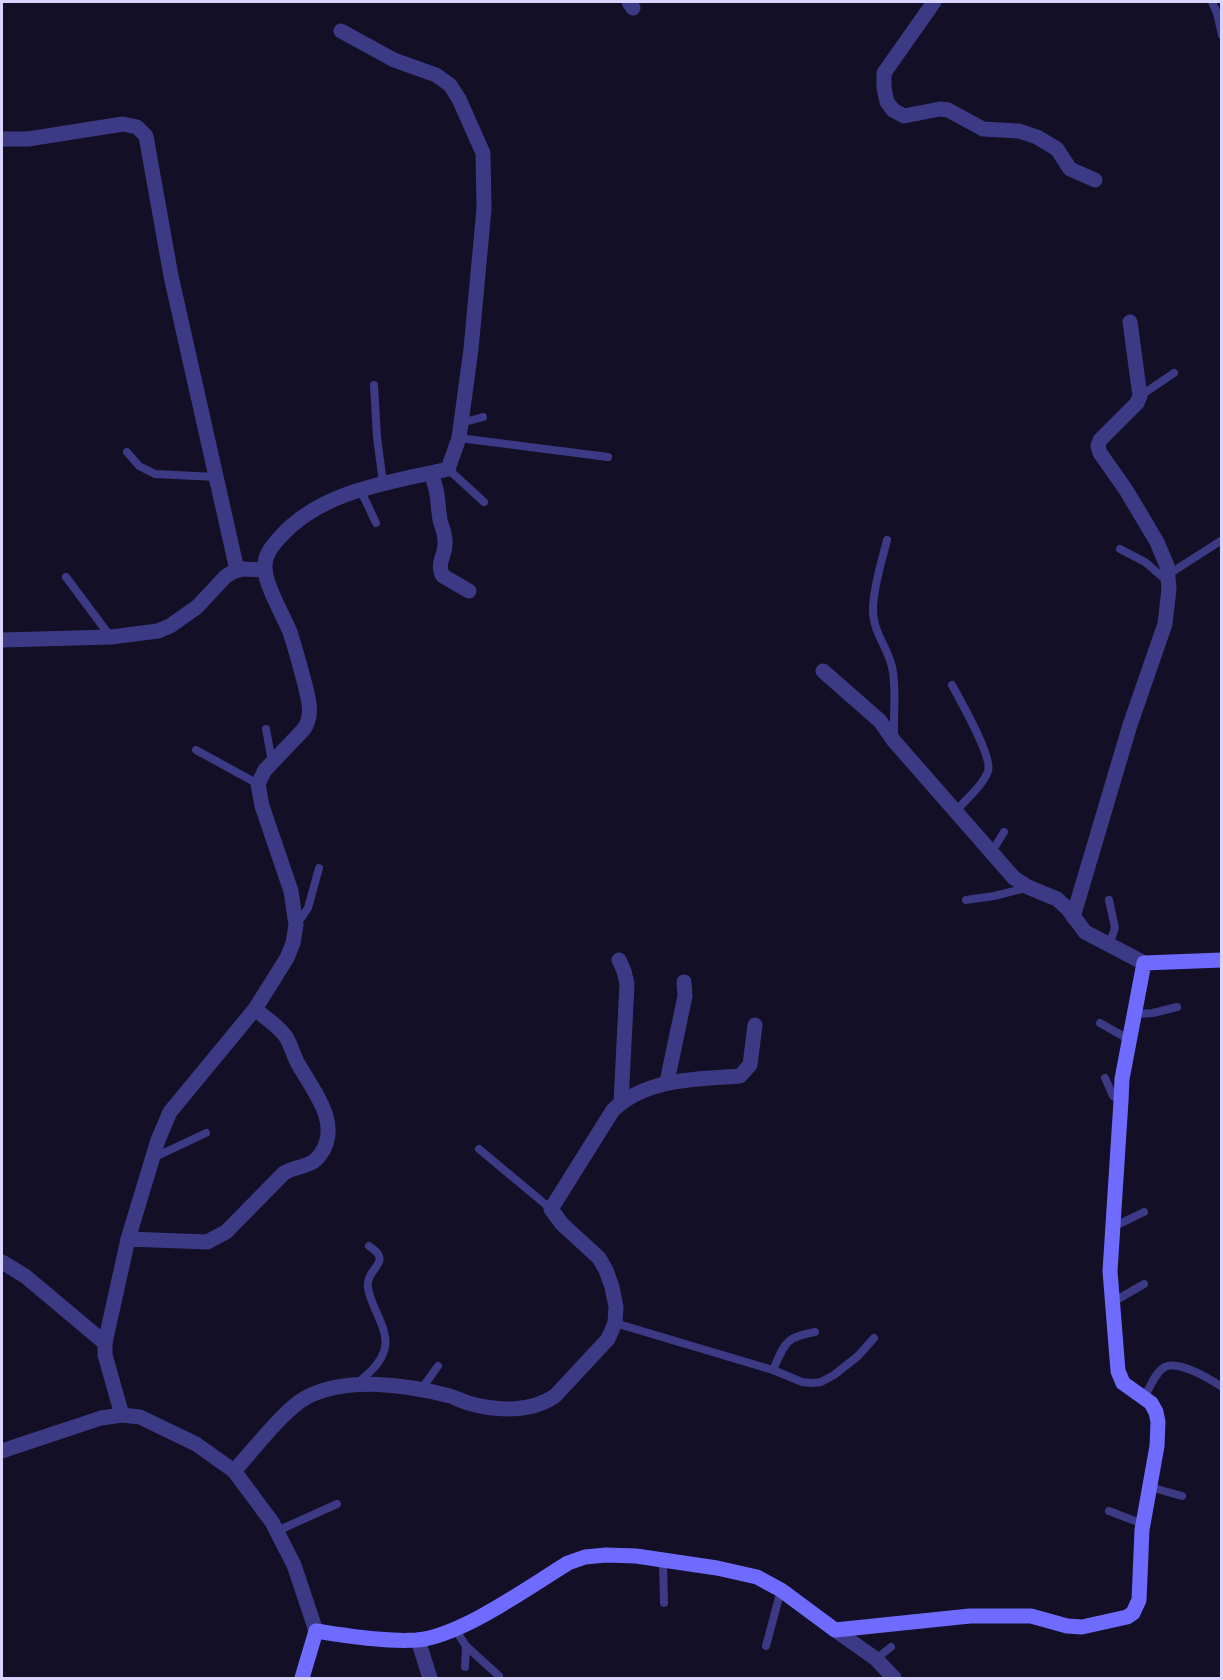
<svg xmlns="http://www.w3.org/2000/svg" width="1223" height="1680" font-family="Quicksand,sans-serif">
  <style>
    .lines { fill: none; stroke-linecap: round; stroke-linejoin: round }
    .lane { stroke: #3d3a85; stroke-width: 8 }
    .street { stroke: #3d3a85; stroke-width: 15 }
    .secondary { stroke: #6f6bff; stroke-width: 15 }
  </style>
  <rect width="100%" height="100%" fill="#130f26"/>
  <g class="lines">
    <g class="lane">
      <polyline points="1212,2 1217,13 1222,35"/>
      <polyline points="374,385 377,437 383,483"/>
      <polyline points="1140,396 1174,373"/>
      <polyline points="461,423 483,417"/>
      <polyline points="459,438 608,457"/>
      <polyline points="127,452 139,466 155,474 216,477"/>
      <polyline points="448,469 484,502"/>
      <polyline points="361,491 376,523"/>
      <path d="M887,540C882,561 874,584 873,607C872,632 887,645 892,667C897,690 893,714 894,736"/>
      <polyline points="1120,549 1145,562 1166,580"/>
      <polyline points="1169,574 1222,540"/>
      <polyline points="66,577 110,636"/>
      <path d="M952,685C960,700 993,757 988,771C983,786 965,800 955,812"/>
      <polyline points="266,729 272,762"/>
      <polyline points="196,750 258,784"/>
      <polyline points="991,853 1004,832"/>
      <polyline points="966,900 994,896 1026,888"/>
      <polyline points="1109,900 1115,928 1109,945"/>
      <polyline points="297,924 308,908 319,868"/>
      <polyline points="1136,1014 1153,1013 1177,1007"/>
      <polyline points="1100,1023 1130,1040"/>
      <polyline points="1105,1078 1113,1096 1120,1101"/>
      <polyline points="479,1149 551,1209"/>
      <polyline points="153,1158 206,1133"/>
      <polyline points="1113,1227 1144,1212"/>
      <polyline points="1113,1302 1144,1284"/>
      <polyline points="615,1323 773,1370 802,1382 813,1383 821,1382 834,1375 858,1356 874,1338"/>
      <path d="M773,1370C785,1343 785,1337 815,1332"/>
      <path d="M357,1384C367,1374 380,1365 384,1351C391,1331 371,1309 368,1288C365,1267 395,1263 369,1246"/>
      <polyline points="420,1391 438,1366"/>
      <path d="M1144,1398C1149,1389 1156,1371 1165,1367C1179,1360 1210,1379 1222,1387"/>
      <polyline points="1150,1487 1182,1496"/>
      <polyline points="1109,1511 1143,1524"/>
      <polyline points="277,1531 337,1504"/>
      <polyline points="663,1560 664,1603"/>
      <polyline points="455,1629 466,1646 499,1676"/>
      <polyline points="766,1646 781,1590"/>
      <polyline points="876,1659 891,1647"/>
      <polyline points="465,1667 466,1646"/>
    </g>
    <g class="street">
      <polyline points="629,2 633,8"/>
      <polyline points="934,2 884,73 884,88 887,102 893,110 904,116 940,109 948,110 983,129 1019,131 1037,137 1057,149 1070,169 1095,180"/>
      <polyline points="2,139 28,139 123,124 137,127 146,136 171,276 237,570"/>
      <path d="M431,474C439,493 437,501 440,520C442,528 446,535 445,544C445,556 436,564 443,576L469,591"/>
      <polyline points="2,640 111,637 158,631 170,626 197,607 226,576 233,572 242,569 265,570"/>
      <polyline points="823,671 880,721 894,741 1014,878 1028,887 1057,899 1068,909 1085,932 1144,963"/>
      <polyline points="1073,917 1130,725 1165,624 1169,589 1167,566 1157,542 1126,490 1100,453 1098,446 1100,440 1137,403 1140,396 1130,322"/>
      <polyline points="619,960 624,971 627,984 621,1103"/>
      <polyline points="667,1082 685,996 684,982"/>
      <path d="M128,1239L207,1242L226,1232L284,1173C296,1166 312,1167 320,1155C343,1124 312,1089 297,1062C293,1054 291,1045 286,1037C279,1026 264,1017 255,1009"/>
      <polyline points="2,1262 25,1276 105,1343"/>
      <path d="M122,1415L105,1355V1343L128,1239L158,1140L170,1112L255,1009L287,958L293,943L296,925L291,891L262,806L258,784L265,770L304,729C314,714 308,697 304,681C300,665 295,648 290,632C283,615 265,585 265,568C264,555 272,546 281,536C323,490 389,483 448,469L459,438L471,349L484,209L483,153L459,99L450,85L436,75L394,60L341,31"/>
      <polyline points="2,1451 101,1418 122,1415 140,1417 196,1444 234,1471 272,1522 294,1565 316,1631"/>
      <path d="M234,1471C252,1452 285,1408 307,1397C348,1376 408,1385 450,1396C456,1398 462,1401 468,1403C496,1411 530,1413 555,1396L608,1339L615,1323L616,1307L612,1287L606,1270L599,1258L562,1224L551,1209L613,1110C647,1078 697,1079 740,1076L750,1065L755,1025"/>
      <polyline points="835,1630 876,1659 894,1678"/>
      <polyline points="418,1640 430,1678"/>
    </g>
    <path class="secondary" d="M302,1678L316,1631C349,1636 384,1642 417,1640C461,1636 529,1587 568,1563L585,1557L606,1555L636,1556L717,1568L757,1577L781,1590L835,1630L970,1616H1031L1067,1626L1082,1627L1127,1617L1133,1613L1139,1600L1142,1530L1157,1446L1158,1422L1156,1412L1151,1403L1123,1383L1118,1371L1110,1271L1121,1101L1122,1079L1144,963L1222,960"/>
  </g>
  <rect width="1223" height="1680" fill="none" stroke="#d9d4ff" stroke-width="6"/>
</svg>
